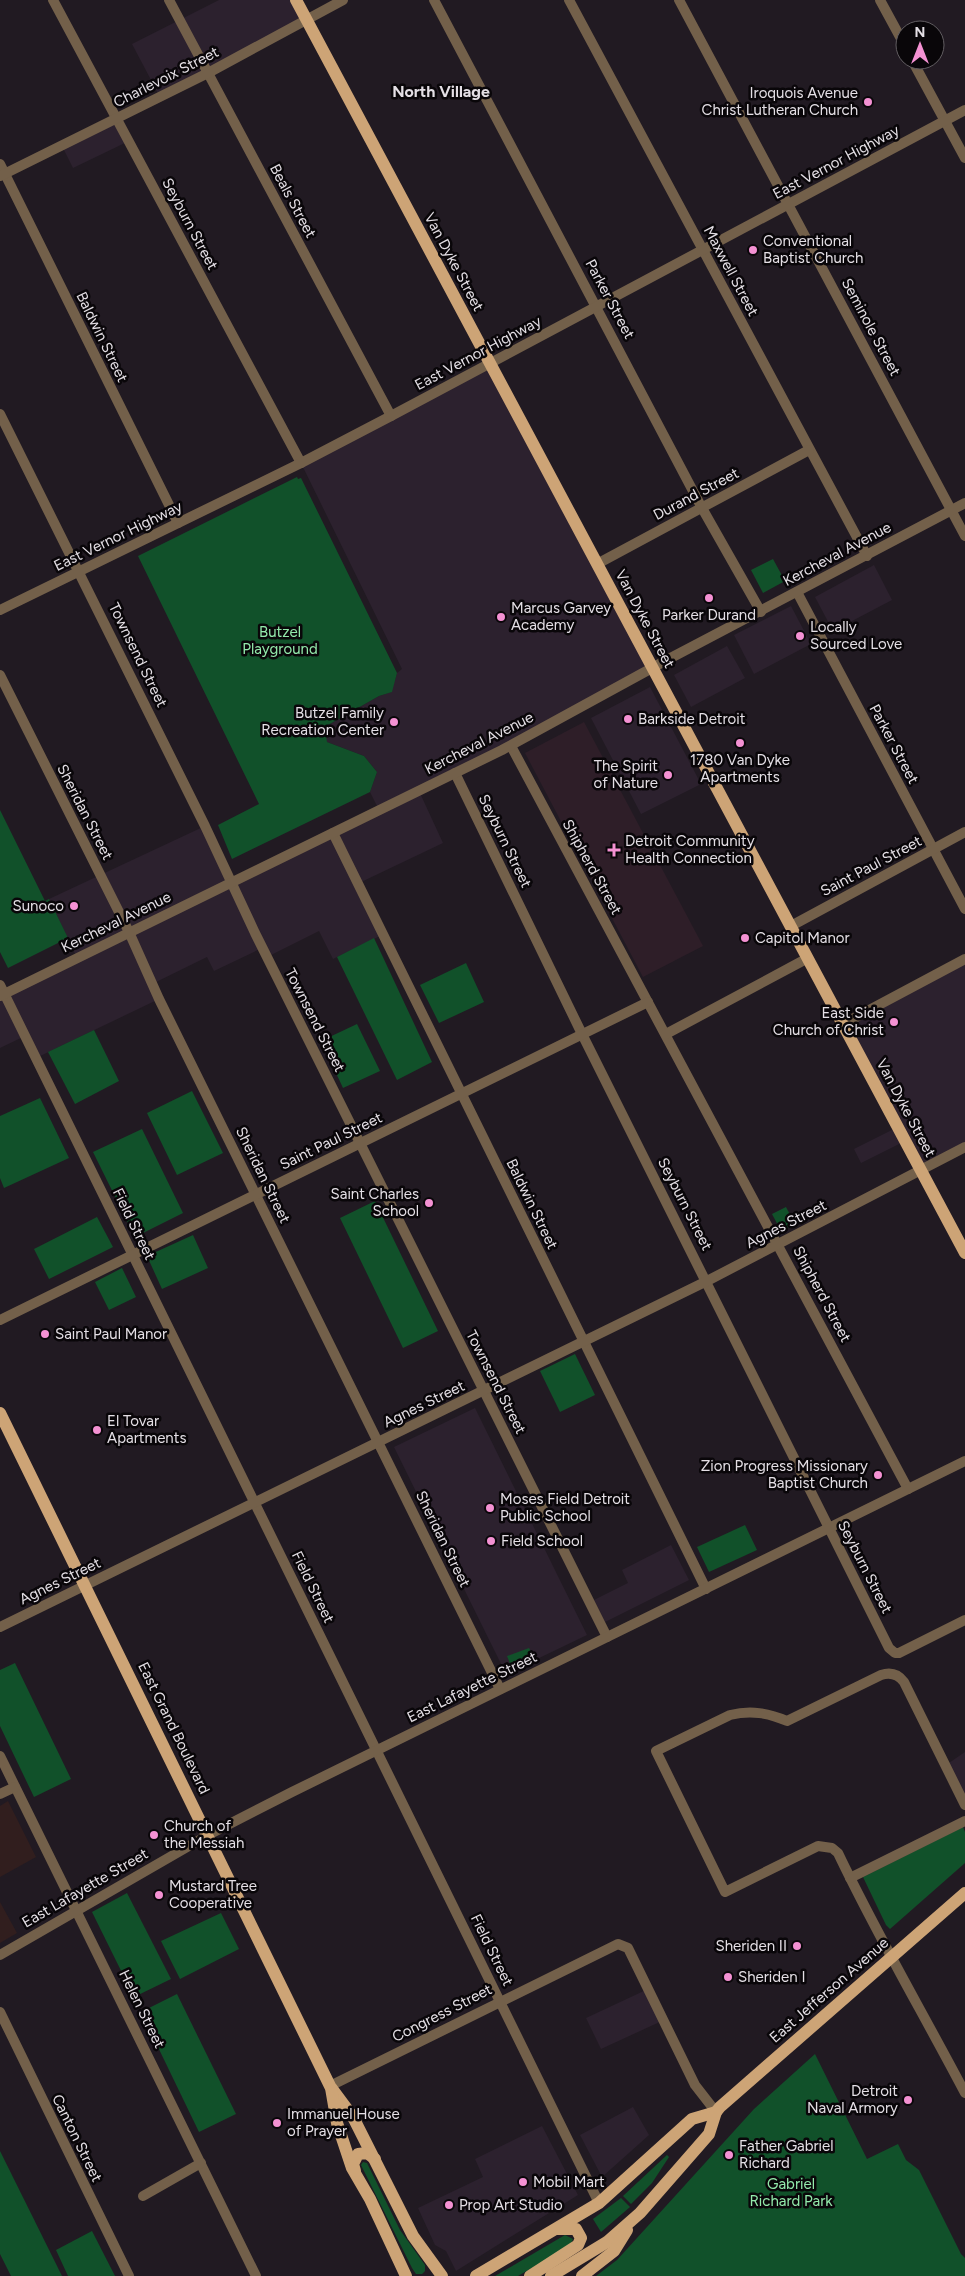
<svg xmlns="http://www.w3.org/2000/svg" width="965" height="2276" font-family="Figtree,sans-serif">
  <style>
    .built { fill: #2c212e }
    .industrial { fill: #311e1e }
    .medical { fill: #2e1e28 }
    .green { fill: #11512a }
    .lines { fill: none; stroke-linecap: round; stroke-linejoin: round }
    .minor { stroke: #73604a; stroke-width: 10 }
    .major { stroke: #cda476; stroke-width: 12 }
    .poi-dot { fill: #f491d3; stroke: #090609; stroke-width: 2 }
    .labels { text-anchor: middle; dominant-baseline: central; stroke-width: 5; stroke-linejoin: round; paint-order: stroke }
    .street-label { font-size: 15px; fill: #e4dfe5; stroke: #090609 }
    .poi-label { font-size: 15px; fill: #e4dfe5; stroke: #090609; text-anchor: start }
    .park-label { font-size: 15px; fill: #93eaab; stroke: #090609 }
    .neighbourhood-label { font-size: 16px; font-weight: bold; fill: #e4dfe5; stroke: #090609 }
  </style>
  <rect width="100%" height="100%" fill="#211a22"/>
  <g class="built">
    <polygon points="219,0 296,0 307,20 160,97 132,44"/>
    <polygon points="117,119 129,141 73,168 62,146"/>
    <polygon points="490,364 653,667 419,791 443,843 357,884 382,935 333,959 319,931 267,957 262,948 214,971 207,957 152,984 159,999 36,1058 25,1036 0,1048 0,996 77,958 49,899 205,826 231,882 379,810 370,792 377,772 364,756 327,742 321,729 379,696 391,692 397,673 402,669 301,463"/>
    <polygon points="874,565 892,600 833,631 815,597"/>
    <polygon points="791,606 811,644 754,674 734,635"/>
    <polygon points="727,646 745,678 691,707 674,675"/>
    <polygon points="650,687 701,784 641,814 591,718"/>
    <polygon points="965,959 965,1147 921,1170 905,1141 861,1163 854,1149 898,1127 843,1024"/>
    <polygon points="475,1408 587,1635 506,1674 394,1447"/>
    <polygon points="671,1545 689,1580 605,1622 594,1600 628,1583 622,1570"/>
    <polygon points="965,1752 965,1805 946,1765"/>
    <polygon points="648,1989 664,2020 601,2049 586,2018"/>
    <polygon points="633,2107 649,2135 602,2177 580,2135"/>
    <polygon points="542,2126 578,2195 456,2271 446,2251 435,2245 418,2208 483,2177 475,2159"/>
  </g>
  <g class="industrial">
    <polygon points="8,1801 36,1857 0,1877 0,1806"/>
    <polygon points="0,1902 17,1933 0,1943"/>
  </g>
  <polygon class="medical" points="584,722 703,946 643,977 525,753"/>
  <g class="green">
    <polygon points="297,477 298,479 301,478 397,673 392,692 379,696 321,729 326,735 327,742 364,756 377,772 370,792 232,859 218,825 259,804 138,556"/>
    <polygon points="773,559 785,581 763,593 751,570"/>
    <polygon points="0,810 45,901 49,899 68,938 8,968 0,952"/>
    <polygon points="374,938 432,1062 397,1080 337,957"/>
    <polygon points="466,963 484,1002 439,1023 420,985"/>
    <polygon points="357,1024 380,1071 343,1088 321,1041"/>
    <polygon points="94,1030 119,1081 75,1104 48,1052"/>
    <polygon points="192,1091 223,1153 177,1175 147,1113"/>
    <polygon points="40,1098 69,1158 4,1188 0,1178 0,1116"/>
    <polygon points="142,1129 183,1213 135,1237 93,1152"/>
    <polygon points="375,1201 438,1331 403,1348 340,1218"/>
    <polygon points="786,1207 795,1224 781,1231 772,1214"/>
    <polygon points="97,1217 113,1247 49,1279 34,1249"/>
    <polygon points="193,1235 208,1268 162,1289 147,1256"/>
    <polygon points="122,1268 136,1297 109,1310 95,1282"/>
    <polygon points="575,1354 595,1395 560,1412 540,1371"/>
    <polygon points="745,1525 757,1550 709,1572 697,1547"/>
    <polygon points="529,1648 534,1657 514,1668 511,1666 507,1656"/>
    <polygon points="15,1663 71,1779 34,1797 0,1726 0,1670"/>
    <polygon points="963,1827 965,1832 965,1863 890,1929 886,1925 863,1877"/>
    <polygon points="127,1893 171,1979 134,1997 92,1912"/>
    <polygon points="221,1913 239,1949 180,1979 161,1941"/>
    <polygon points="177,1994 236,2114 199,2132 141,2012"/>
    <polygon points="815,2054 867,2159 898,2144 906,2160 919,2170 961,2254 965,2258 965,2276 596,2276 617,2260 754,2109"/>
    <polygon points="0,2151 62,2276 11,2276 0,2254"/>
    <polygon points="667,2155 669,2157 652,2183 631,2204 623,2196"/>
    <polygon points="363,2162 367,2163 400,2230 425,2265 425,2271 422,2274 416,2274 412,2268 361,2165"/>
    <polygon points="621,2198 630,2207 601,2232 593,2219"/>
    <polygon points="92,2231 115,2276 68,2276 56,2250"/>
    <polygon points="565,2235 573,2239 570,2246 518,2276 495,2276"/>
  </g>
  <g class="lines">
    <g class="minor">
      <polyline points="53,0 301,463"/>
      <polyline points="169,0 391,416"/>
      <polyline points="434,0 702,508 761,612"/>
      <polyline points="569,0 867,556"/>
      <polyline points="679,0 965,536"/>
      <polyline points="880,0 905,46"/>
      <polyline points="912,60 965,158"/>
      <polyline points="0,164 178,523"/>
      <polyline points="0,176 208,73 343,0"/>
      <polyline points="0,414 205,826 255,933 607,1637"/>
      <polyline points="597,564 809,450"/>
      <polyline points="797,592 965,909"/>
      <polyline points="0,610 301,463 391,416 965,110"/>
      <polyline points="0,675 129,932 159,999 500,1689"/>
      <polyline points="511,746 908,1489"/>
      <polyline points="455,773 582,1034 889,1648 895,1653 899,1653 965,1620"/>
      <polyline points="333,833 706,1589"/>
      <polyline points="791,926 965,832"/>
      <polyline points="0,985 599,2203"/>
      <polyline points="0,996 502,750 663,662 965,503"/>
      <polyline points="843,1024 965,959"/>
      <polyline points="666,1034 808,958"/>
      <polyline points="0,1320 648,1002"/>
      <polyline points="0,1627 707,1281 965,1147"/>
      <polyline points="0,1756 256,2276"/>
      <polyline points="0,1794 15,1787"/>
      <path d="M965,1805L904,1682C898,1674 890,1672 881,1675L787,1721C768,1713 751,1710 730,1715L656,1751L725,1892L818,1846L832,1848L838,1853C877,1935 923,2013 965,2093"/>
      <polyline points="850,1878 965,1821"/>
      <polyline points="0,1955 208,1835 292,1792 965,1461"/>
      <polyline points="0,2012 129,2276"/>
      <polyline points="330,2086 618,1944 628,1948 695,2085 716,2112"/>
      <polyline points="143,2196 201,2163"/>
    </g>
    <g class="major">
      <polyline points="296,0 965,1253"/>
      <polyline points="0,1413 330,2086 353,2117 413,2236 442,2276"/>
      <polyline points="331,2088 337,2123 352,2168 370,2199 406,2276"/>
      <polyline points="355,2171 353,2164 358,2154 367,2153 375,2159"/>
      <polyline points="476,2276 599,2203 692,2119 716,2112"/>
      <polyline points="530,2276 578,2245 581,2238 576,2229 557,2229"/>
      <polyline points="551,2276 607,2242 640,2213 709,2134 716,2112 720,2107 965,1893"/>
      <polyline points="582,2276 614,2251 627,2230"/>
    </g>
  </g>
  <g class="poi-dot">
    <circle cx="868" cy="102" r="5"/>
    <circle cx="753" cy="250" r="5"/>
    <circle cx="709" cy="598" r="5"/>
    <circle cx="501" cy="617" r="5"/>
    <circle cx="800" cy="636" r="5"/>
    <circle cx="628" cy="719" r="5"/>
    <circle cx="394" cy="722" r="5"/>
    <circle cx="740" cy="743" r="5"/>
    <circle cx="668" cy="775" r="5"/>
    <path d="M611.5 842.5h5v5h5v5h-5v5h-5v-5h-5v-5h5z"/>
    <circle cx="74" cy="906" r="5"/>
    <circle cx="745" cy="938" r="5"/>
    <circle cx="894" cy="1022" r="5"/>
    <circle cx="429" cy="1203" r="5"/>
    <circle cx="45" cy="1334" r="5"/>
    <circle cx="97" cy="1430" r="5"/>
    <circle cx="878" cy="1475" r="5"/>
    <circle cx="490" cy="1508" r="5"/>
    <circle cx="491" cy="1541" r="5"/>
    <circle cx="154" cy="1835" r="5"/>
    <circle cx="159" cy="1895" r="5"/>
    <circle cx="797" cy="1946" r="5"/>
    <circle cx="728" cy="1977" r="5"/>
    <circle cx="908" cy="2100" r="5"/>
    <circle cx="277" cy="2123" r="5"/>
    <circle cx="729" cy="2155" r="5"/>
    <circle cx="523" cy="2182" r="5"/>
    <circle cx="449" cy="2205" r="5"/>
  </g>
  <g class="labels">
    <g class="street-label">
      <text transform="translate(166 77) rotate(-27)">Charlevoix Street</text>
      <text transform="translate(836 162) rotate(-28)">East Vernor Highway</text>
      <text transform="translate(293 201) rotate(62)">Beals Street</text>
      <text transform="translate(190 224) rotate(62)">Seyburn Street</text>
      <text transform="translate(454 262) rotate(62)">Van Dyke Street</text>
      <text transform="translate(731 271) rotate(62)">Maxwell Street</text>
      <text transform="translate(610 299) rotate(62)">Parker Street</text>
      <text transform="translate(871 327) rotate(62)">Seminole Street</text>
      <text transform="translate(102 337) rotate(64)">Baldwin Street</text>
      <text transform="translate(478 353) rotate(-28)">East Vernor Highway</text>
      <text transform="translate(696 494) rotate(-28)">Durand Street</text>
      <text transform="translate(118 536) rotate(-26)">East Vernor Highway</text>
      <text transform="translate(837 554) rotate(-28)">Kercheval Avenue</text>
      <text transform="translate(645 619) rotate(62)">Van Dyke Street</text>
      <text transform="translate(138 655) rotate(64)">Townsend Street</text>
      <text transform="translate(479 743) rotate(-27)">Kercheval Avenue</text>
      <text transform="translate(894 744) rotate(62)">Parker Street</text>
      <text transform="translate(85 812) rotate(63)">Sheridan Street</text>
      <text transform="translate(505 841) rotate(64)">Seyburn Street</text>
      <text transform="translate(871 866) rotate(-28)">Saint Paul Street</text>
      <text transform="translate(592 867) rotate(61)">Shipherd Street</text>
      <text transform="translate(116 922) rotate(-26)">Kercheval Avenue</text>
      <text transform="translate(315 1020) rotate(63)">Townsend Street</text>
      <text transform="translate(906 1108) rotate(62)">Van Dyke Street</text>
      <text transform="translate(331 1141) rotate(-26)">Saint Paul Street</text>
      <text transform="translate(263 1175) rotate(64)">Sheridan Street</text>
      <text transform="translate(532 1204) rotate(64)">Baldwin Street</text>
      <text transform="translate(685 1204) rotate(63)">Seyburn Street</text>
      <text transform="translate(134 1224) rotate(64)">Field Street</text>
      <text transform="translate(786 1224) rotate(-27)">Agnes Street</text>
      <text transform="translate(822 1294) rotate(62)">Shipherd Street</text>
      <text transform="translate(496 1382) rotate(63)">Townsend Street</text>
      <text transform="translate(424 1404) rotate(-26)">Agnes Street</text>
      <text transform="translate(443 1539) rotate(64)">Sheridan Street</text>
      <text transform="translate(865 1567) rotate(63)">Seyburn Street</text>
      <text transform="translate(60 1581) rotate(-26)">Agnes Street</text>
      <text transform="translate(313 1587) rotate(64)">Field Street</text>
      <text transform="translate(472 1687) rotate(-26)">East Lafayette Street</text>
      <text transform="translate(174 1728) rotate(64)">East Grand Boulevard</text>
      <text transform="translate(85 1888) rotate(-30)">East Lafayette Street</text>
      <text transform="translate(492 1950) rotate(64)">Field Street</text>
      <text transform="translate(829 1990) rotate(-41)">East Jefferson Avenue</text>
      <text transform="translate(142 2009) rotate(64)">Helen Street</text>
      <text transform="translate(442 2013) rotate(-27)">Congress Street</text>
      <text transform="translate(77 2138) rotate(64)">Canton Street</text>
    </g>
    <g class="poi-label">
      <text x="858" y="93" text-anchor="end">Iroquois Avenue<tspan x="858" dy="17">Christ Lutheran Church</tspan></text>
      <text x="763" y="241">Conventional<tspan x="763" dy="17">Baptist Church</tspan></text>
      <text x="511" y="608">Marcus Garvey<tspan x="511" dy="17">Academy</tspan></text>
      <text x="709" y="615" text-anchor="middle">Parker Durand</text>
      <text x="810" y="627">Locally<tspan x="810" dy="17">Sourced Love</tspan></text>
      <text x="384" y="713" text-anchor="end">Butzel Family<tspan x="384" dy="17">Recreation Center</tspan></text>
      <text x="638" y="719">Barkside Detroit</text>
      <text x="740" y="760" text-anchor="middle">1780 Van Dyke<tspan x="740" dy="17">Apartments</tspan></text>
      <text x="658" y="766" text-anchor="end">The Spirit<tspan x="658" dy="17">of Nature</tspan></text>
      <text x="625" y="841">Detroit Community<tspan x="625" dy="17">Health Connection</tspan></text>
      <text x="64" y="906" text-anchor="end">Sunoco</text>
      <text x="755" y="938">Capitol Manor</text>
      <text x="884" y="1013" text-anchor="end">East Side<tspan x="884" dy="17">Church of Christ</tspan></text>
      <text x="419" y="1194" text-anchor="end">Saint Charles<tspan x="419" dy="17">School</tspan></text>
      <text x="55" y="1334">Saint Paul Manor</text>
      <text x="107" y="1421">El Tovar<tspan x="107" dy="17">Apartments</tspan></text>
      <text x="868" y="1466" text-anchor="end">Zion Progress Missionary<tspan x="868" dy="17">Baptist Church</tspan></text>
      <text x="500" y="1499">Moses Field Detroit<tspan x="500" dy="17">Public School</tspan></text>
      <text x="501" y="1541">Field School</text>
      <text x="164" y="1826">Church of<tspan x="164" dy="17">the Messiah</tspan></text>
      <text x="169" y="1886">Mustard Tree<tspan x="169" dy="17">Cooperative</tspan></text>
      <text x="787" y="1946" text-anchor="end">Sheriden II</text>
      <text x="738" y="1977">Sheriden I</text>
      <text x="898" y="2091" text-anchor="end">Detroit<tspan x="898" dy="17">Naval Armory</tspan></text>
      <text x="287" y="2114">Immanuel House<tspan x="287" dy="17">of Prayer</tspan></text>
      <text x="739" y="2146">Father Gabriel<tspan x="739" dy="17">Richard</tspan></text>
      <text x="533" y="2182">Mobil Mart</text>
      <text x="459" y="2205">Prop Art Studio</text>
    </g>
    <g class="park-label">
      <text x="280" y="632">Butzel<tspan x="280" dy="17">Playground</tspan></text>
      <text x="791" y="2184">Gabriel<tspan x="791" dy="17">Richard Park</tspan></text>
    </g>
    <g class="neighbourhood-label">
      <text x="441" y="91">North Village</text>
    </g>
  </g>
  <g transform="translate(920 45)"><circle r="24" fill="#090609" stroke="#615d61"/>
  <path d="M0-4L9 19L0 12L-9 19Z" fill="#f491d3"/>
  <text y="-8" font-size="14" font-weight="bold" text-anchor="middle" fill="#e4dfe5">N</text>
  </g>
</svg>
